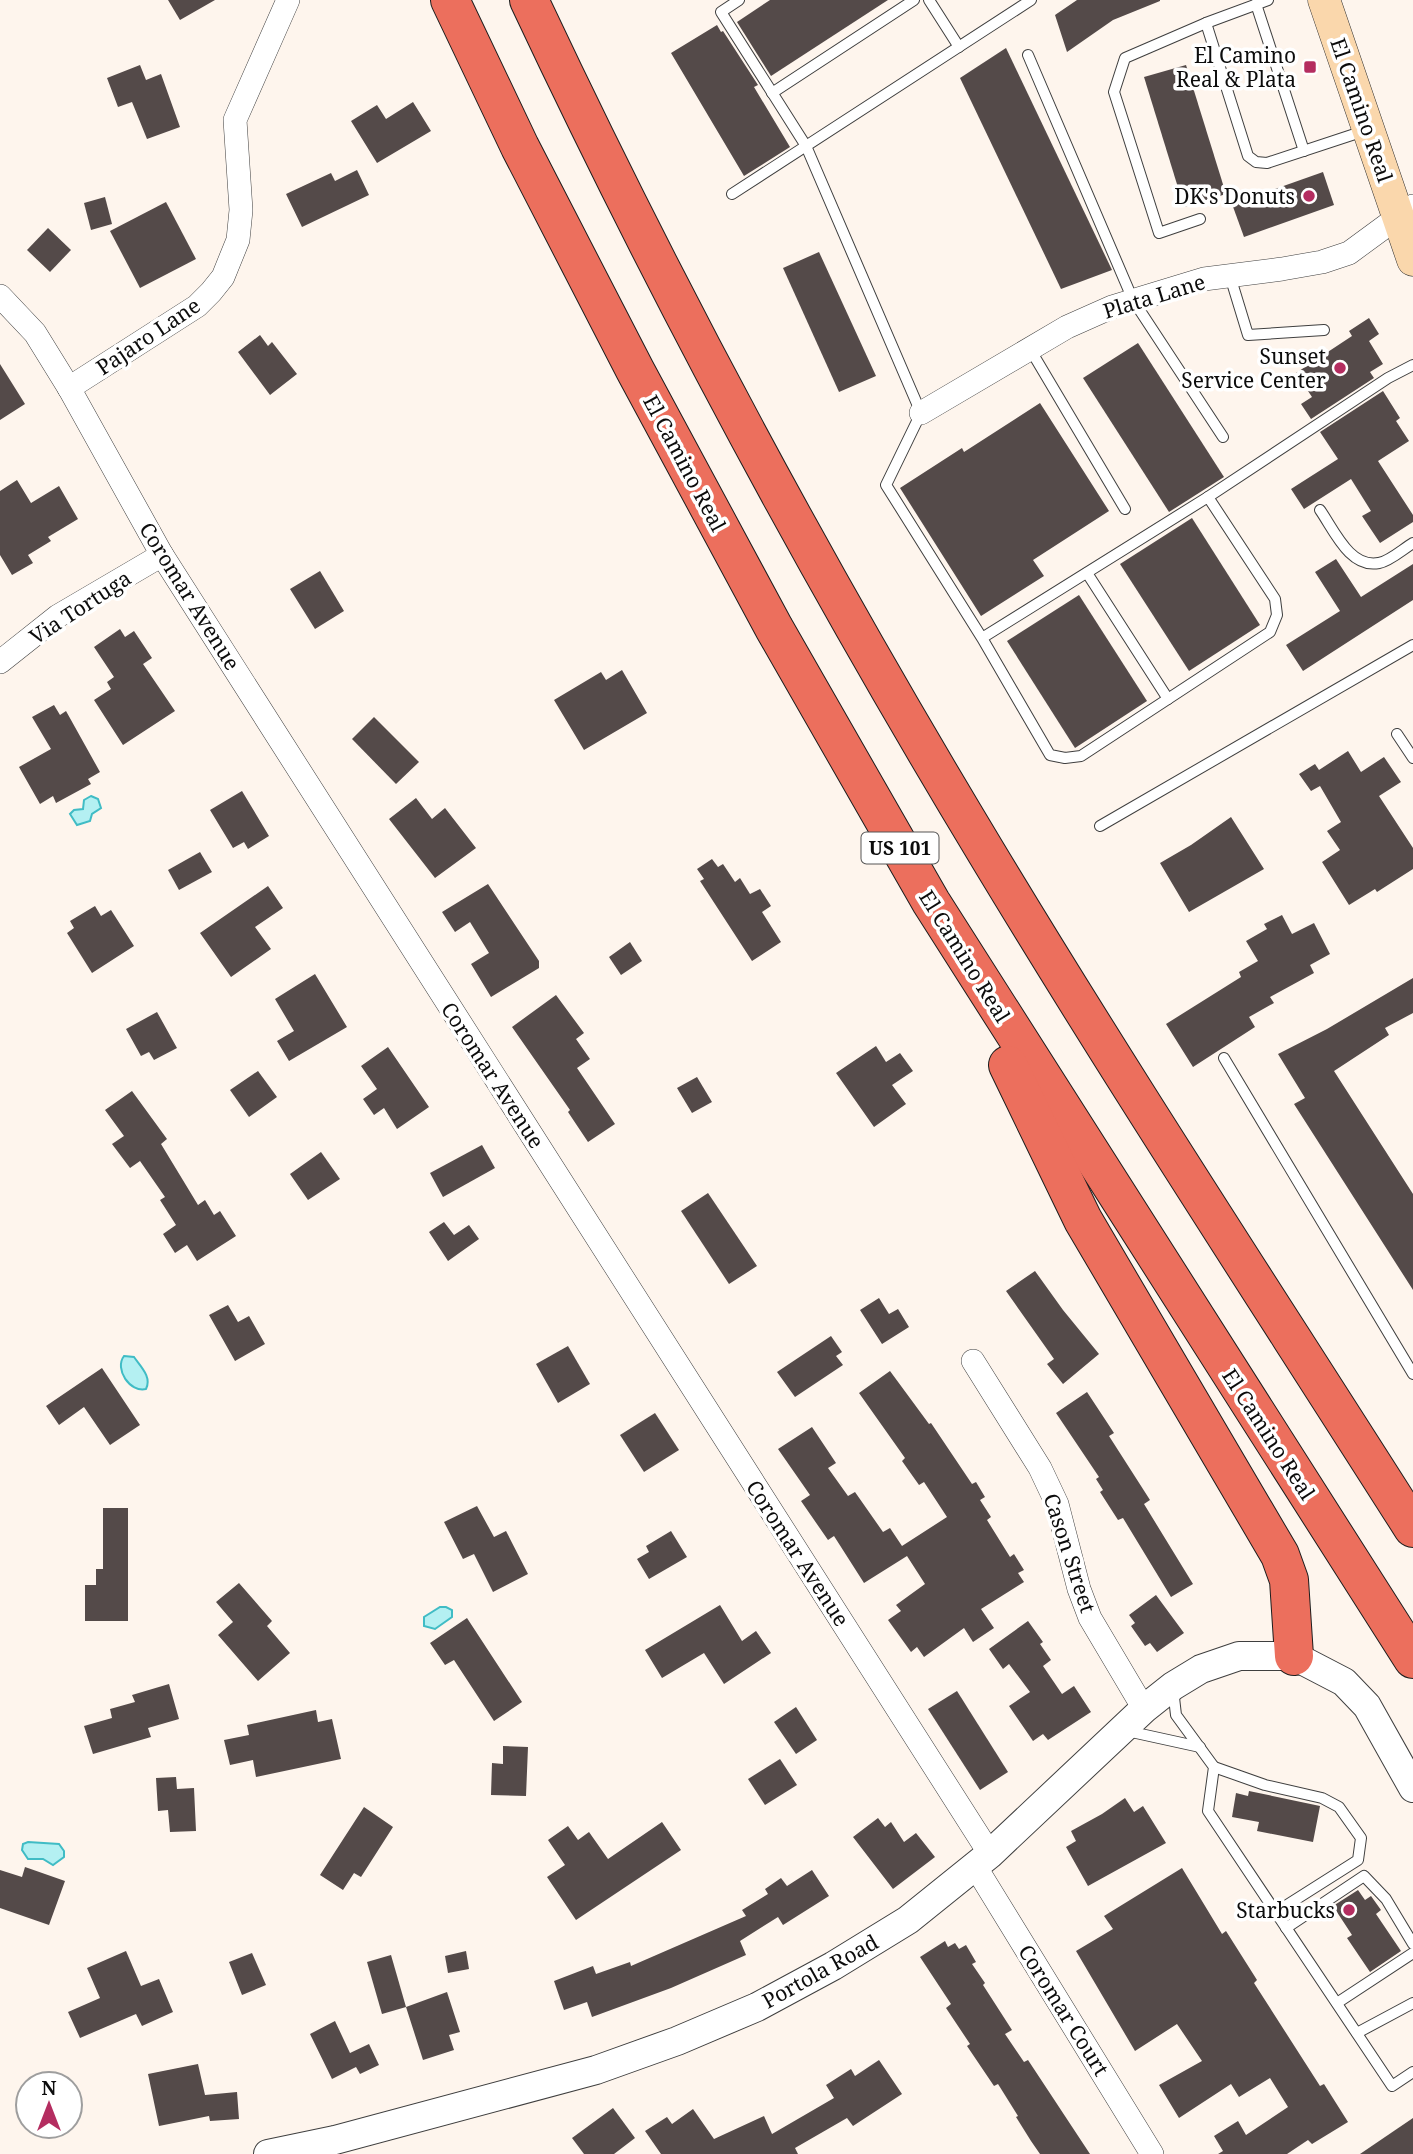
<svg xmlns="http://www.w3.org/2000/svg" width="1413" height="2154" font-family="'Noto Serif',serif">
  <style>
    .water { fill: #b4f0f2; stroke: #40bcc5; stroke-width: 2 }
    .building { fill: #544a49 }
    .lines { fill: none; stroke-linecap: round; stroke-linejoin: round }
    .service-casing { stroke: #3f3f3f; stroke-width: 12 }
    .minor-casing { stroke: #3f3f3f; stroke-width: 24 }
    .tertiary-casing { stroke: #3f3f3f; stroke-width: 30 }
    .secondary-casing { stroke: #2e2e2e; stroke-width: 33 }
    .motorway-casing { stroke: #1d1d1d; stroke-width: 40 }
    .service { stroke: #fff; stroke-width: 10 }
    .minor { stroke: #fff; stroke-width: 23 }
    .tertiary { stroke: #fff; stroke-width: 28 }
    .secondary { stroke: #fad7ac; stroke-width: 32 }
    .motorway { stroke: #ec6f5d; stroke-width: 38 }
    .poi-dot { fill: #b42d60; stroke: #fff; stroke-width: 2.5 }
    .labels { text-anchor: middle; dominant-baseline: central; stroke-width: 7; stroke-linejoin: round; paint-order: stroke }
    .shield { fill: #fff; stroke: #555; stroke-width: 2 }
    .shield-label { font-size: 19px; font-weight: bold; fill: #0c0c0c }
    .poi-label { font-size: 21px; fill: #0c0c0c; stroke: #fff; text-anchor: end }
    .street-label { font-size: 21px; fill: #0c0c0c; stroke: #fff }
  </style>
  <rect width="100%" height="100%" fill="#fef5ed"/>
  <g class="water">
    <polygon points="91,796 98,799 101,808 92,814 90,821 77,825 70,814 74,810 83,809 84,800"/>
    <path d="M124,1356L134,1357C141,1367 152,1377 146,1389C130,1393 114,1369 124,1356Z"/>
    <polygon points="440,1607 446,1607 452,1610 452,1617 435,1629 424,1626 424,1617"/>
    <polygon points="28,1842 59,1844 64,1851 64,1857 53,1865 43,1859 28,1859 22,1850 23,1844"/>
  </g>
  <g class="building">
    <polygon points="168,0 215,0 180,20"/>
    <polygon points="770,0 888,0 771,76 737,22"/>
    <polygon points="1077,0 1160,0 1160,1 1113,20 1067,52 1055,15"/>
    <polygon points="717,25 721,32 723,31 758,85 754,87 790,147 744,176 671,53"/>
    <polygon points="1006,48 1112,270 1061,289 960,78"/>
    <polygon points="140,65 146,80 161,74 180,127 147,139 132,102 118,107 107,78"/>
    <polygon points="1186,65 1226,194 1184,207 1144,77"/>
    <polygon points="413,102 431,131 377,163 351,121 377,105 386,119"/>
    <polygon points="357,170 369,195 302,227 286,194 331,173 335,181"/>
    <polygon points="1323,172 1334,205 1244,237 1232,204"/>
    <polygon points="105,197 112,224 91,230 84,203"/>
    <polygon points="166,202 196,259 140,288 110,231"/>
    <polygon points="48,228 71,250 50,272 27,250"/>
    <polygon points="819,252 876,376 839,392 783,268"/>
    <polygon points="1369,318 1379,334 1369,341 1383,364 1370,372 1374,378 1311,419 1301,404 1312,397 1296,373 1352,336 1349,331"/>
    <polygon points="260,335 268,346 272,342 297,374 270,395 238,352"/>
    <polygon points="1138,343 1224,477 1169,512 1083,378"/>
    <polygon points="0,364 25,404 0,420"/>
    <polygon points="1383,391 1400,418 1396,421 1409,441 1378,461 1413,515 1413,522 1380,543 1362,516 1371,511 1351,479 1304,509 1291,489 1338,459 1320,432"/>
    <polygon points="1040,403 1109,511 1033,560 1044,576 981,616 900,488 962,448 964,452"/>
    <polygon points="17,480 31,503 59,486 78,519 48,537 51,541 28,555 33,563 12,575 0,555 0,491"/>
    <polygon points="1192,518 1260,625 1189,671 1120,564"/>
    <polygon points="1336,559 1361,597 1413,564 1413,600 1303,671 1286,645 1340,611 1315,572"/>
    <polygon points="320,571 344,611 315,629 290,589"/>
    <polygon points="1079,595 1147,701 1075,748 1007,641"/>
    <polygon points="120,629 125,637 134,631 152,658 143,664 175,711 123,745 94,700 111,689 107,682 114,677 94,647"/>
    <polygon points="622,670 647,713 584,750 554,700 601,672 606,680"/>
    <polygon points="54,705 60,715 66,711 100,772 88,779 91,784 56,803 53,796 40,804 19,767 51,749 32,717"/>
    <polygon points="374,717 419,762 396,784 352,739"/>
    <polygon points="1348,751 1361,772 1384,757 1401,782 1379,796 1413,848 1413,869 1377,892 1375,889 1349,905 1322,862 1340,850 1327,831 1341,822 1320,786 1311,791 1299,774 1315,764 1319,770"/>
    <polygon points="242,791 269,836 248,849 244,842 233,848 210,810"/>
    <polygon points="416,798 432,819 445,808 476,848 435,878 389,819"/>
    <polygon points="1231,817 1264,869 1189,912 1160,863 1191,845"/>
    <polygon points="200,852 212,872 179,890 168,870"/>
    <polygon points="712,859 718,867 723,864 735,882 740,878 750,894 760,889 771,906 762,912 781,942 752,961 700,881 704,879 697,869"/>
    <polygon points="488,884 539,961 539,968 491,997 471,964 489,953 470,922 455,932 442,912"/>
    <polygon points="268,886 283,908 255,927 271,949 231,977 200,933"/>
    <polygon points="95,906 101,916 111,910 134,946 92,973 67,933 74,928 70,921"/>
    <polygon points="1282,915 1292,934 1314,923 1330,954 1310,965 1314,973 1270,997 1274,1003 1249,1017 1255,1027 1193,1067 1166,1024 1241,977 1239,972 1258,961 1246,941 1267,929 1264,924"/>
    <polygon points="630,942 642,961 621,975 609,957"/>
    <polygon points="315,974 347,1027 289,1061 277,1041 294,1031 275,999"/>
    <polygon points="1413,978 1413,1013 1385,1028 1389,1035 1334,1071 1413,1194 1413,1290 1294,1104 1305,1098 1278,1054 1327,1029"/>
    <polygon points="556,995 584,1033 576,1039 590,1059 577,1068 615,1124 588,1142 568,1112 570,1110 512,1027"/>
    <polygon points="157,1012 177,1048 154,1060 149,1052 141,1056 126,1029"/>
    <polygon points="876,1046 886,1062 900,1053 913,1071 892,1085 906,1104 874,1127 836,1073"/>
    <polygon points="388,1047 429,1107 397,1129 384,1108 374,1115 363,1099 377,1089 361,1066"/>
    <polygon points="258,1071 277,1097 249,1117 230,1090"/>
    <polygon points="697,1077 712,1102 692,1113 677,1088"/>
    <polygon points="132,1091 167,1139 161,1144 198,1205 205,1200 214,1215 220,1211 236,1236 197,1261 187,1245 175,1253 163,1234 176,1225 160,1200 165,1197 140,1161 130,1168 112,1144 124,1136 105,1110"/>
    <polygon points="482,1145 495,1168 443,1197 430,1173"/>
    <polygon points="321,1152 340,1179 308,1200 290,1174"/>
    <polygon points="708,1193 757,1266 729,1284 681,1211"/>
    <polygon points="444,1222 454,1235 469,1225 479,1239 448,1261 429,1232"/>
    <polygon points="1035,1271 1063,1310 1099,1354 1063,1384 1047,1364 1054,1359 1006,1291"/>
    <polygon points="879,1298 889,1314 898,1309 909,1327 882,1344 860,1310"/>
    <polygon points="228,1305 238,1322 249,1316 265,1344 235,1361 209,1315"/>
    <polygon points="831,1336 842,1352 836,1356 843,1365 795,1397 777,1372"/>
    <polygon points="568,1346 590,1384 558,1403 536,1364"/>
    <polygon points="102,1368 140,1425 110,1445 84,1407 59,1425 46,1406"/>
    <polygon points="890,1371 929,1424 931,1423 972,1484 976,1482 985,1497 980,1500 991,1517 987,1520 1010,1557 1014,1554 1024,1570 1018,1573 1024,1582 981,1609 994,1628 973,1642 964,1628 924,1657 917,1647 911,1652 888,1620 901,1611 896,1605 925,1584 907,1556 864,1583 834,1536 828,1540 801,1501 810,1495 778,1449 812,1427 836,1463 828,1468 848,1496 855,1492 883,1532 890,1528 902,1546 947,1517 924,1482 919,1485 902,1461 905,1458 859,1393"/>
    <polygon points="1087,1392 1114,1433 1109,1436 1150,1500 1144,1504 1193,1584 1171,1597 1123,1518 1118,1520 1100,1492 1103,1490 1096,1479 1099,1477 1056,1413"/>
    <polygon points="655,1413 679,1450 644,1472 620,1435"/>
    <polygon points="477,1506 494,1537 506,1531 528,1574 493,1592 474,1554 463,1559 444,1522"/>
    <polygon points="103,1508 128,1508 128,1621 85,1621 85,1585 96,1585 96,1569 103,1569"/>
    <polygon points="671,1531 687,1557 649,1579 637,1559 649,1552 646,1546"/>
    <polygon points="239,1583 272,1621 267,1626 290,1653 258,1681 218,1635 233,1622 216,1602"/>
    <polygon points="1156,1595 1184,1633 1157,1652 1150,1643 1145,1646 1131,1626 1135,1623 1129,1615"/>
    <polygon points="720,1605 742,1641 756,1631 771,1653 724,1684 704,1653 662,1678 645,1650"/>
    <polygon points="467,1618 522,1702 494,1721 454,1660 445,1665 430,1643"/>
    <polygon points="1028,1621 1043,1642 1040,1644 1051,1660 1043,1666 1062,1694 1074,1686 1091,1712 1048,1740 1043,1734 1033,1741 1009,1706 1030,1692 1009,1664 1003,1669 989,1649"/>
    <polygon points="169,1684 179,1719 148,1728 151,1737 93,1754 84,1726 112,1718 110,1709 135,1702 132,1695"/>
    <polygon points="957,1691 1008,1772 980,1790 928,1709"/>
    <polygon points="796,1707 817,1740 796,1754 774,1722"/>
    <polygon points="316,1710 318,1722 332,1719 341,1759 256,1777 253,1760 230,1765 224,1740 249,1735 247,1725"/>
    <polygon points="503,1746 528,1747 526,1796 491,1795 492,1763 503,1764"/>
    <polygon points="780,1759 797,1785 765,1805 748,1779"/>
    <polygon points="176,1777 177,1789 194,1788 196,1831 170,1832 168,1810 158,1811 156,1778"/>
    <polygon points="1249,1791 1320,1806 1313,1842 1257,1831 1259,1822 1232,1817 1236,1793 1248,1796"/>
    <polygon points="1125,1798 1134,1812 1143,1806 1166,1843 1088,1886 1066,1847 1076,1841 1071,1831 1102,1814"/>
    <polygon points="364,1807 393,1827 361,1877 354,1873 343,1890 320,1875"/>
    <polygon points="878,1818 885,1827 891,1822 904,1842 916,1833 935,1857 893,1889 853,1837"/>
    <polygon points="662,1822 681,1850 576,1920 547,1877 565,1865 548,1840 568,1826 578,1840 589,1832 608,1859"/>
    <polygon points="25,1867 65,1881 49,1925 0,1908 0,1870 22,1877"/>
    <polygon points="1182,1868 1222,1934 1226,1931 1257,1980 1254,1983 1320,2086 1324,2084 1348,2122 1312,2144 1308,2140 1287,2154 1218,2154 1223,2151 1214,2136 1238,2121 1246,2135 1288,2107 1270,2078 1239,2097 1231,2084 1179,2118 1159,2085 1202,2061 1177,2024 1135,2051 1076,1951 1113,1929 1104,1916"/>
    <polygon points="812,1870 829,1896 783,1925 778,1917 740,1941 746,1955 671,1988 592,2017 587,2002 564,2010 554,1981 593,1966 596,1974 630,1962 631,1966 746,1916 742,1910 768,1894 765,1889 781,1878 787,1886"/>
    <polygon points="1358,1890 1365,1900 1371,1896 1381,1910 1376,1914 1401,1951 1370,1972 1347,1938 1352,1935 1333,1906"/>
    <polygon points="945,1941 948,1947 955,1943 959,1949 966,1945 976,1962 972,1964 985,1983 983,1985 1012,2030 1005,2034 1024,2062 1028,2060 1090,2154 1040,2154 1031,2141 1016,2117 1018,2116 998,2084 994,2086 967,2046 970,2044 946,2008 951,2004 920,1957"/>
    <polygon points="126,1951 141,1986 159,1979 173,2012 142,2026 136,2014 80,2038 68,2012 100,1998 87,1968"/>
    <polygon points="466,1951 469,1969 448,1973 445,1956"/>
    <polygon points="252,1953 266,1985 242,1995 229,1962"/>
    <polygon points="391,1955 406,2007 382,2014 367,1962"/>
    <polygon points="447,1992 460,2032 449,2035 454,2050 423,2060 406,2007"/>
    <polygon points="335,2021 350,2053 369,2044 379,2065 360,2074 356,2067 332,2079 310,2034"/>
    <polygon points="879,2060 902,2094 853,2126 847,2118 795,2148 798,2154 661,2154 645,2131 667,2117 672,2124 693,2109 714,2139 764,2116 772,2134 834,2098 826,2085 851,2069 855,2076"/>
    <polygon points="198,2064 205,2095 237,2092 239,2119 210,2121 209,2116 159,2126 148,2074"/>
    <polygon points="613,2108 635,2138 614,2154 584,2154 572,2138"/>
    <polygon points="1413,2118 1413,2154 1360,2154"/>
  </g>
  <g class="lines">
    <g class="service-casing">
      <g id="service">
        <polyline points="739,0 721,12 806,146 921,413 886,485 982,638 1050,755 1065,758 1081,756 1270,632 1277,615 1275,599 1208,497 982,638"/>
        <polyline points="929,0 959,47"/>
        <polyline points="1256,4 1304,151"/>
        <polyline points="1206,23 1248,156 1256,162 1267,163 1364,131"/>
        <polyline points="1028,55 1133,300 1223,437"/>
        <polyline points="772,93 914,0"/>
        <polyline points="732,194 1031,0"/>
        <polyline points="1200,219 1159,233 1114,92 1125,58 1206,23 1268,0"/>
        <polyline points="1230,276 1248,335 1324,330"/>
        <polyline points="1030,349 1125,509"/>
        <polyline points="1208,497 1388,378 1413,365"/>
        <path d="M1320,510C1334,530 1350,569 1379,563C1390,561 1403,549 1413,543"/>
        <polyline points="1087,573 1168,699"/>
        <polyline points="1397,734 1413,758"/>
        <polyline points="1100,826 1413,645"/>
        <polyline points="1224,1058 1413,1374"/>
        <polyline points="1173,1689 1176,1715 1214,1767 1208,1811 1392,2086 1413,2072"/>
        <polyline points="1127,1731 1200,1747"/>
        <polyline points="1214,1767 1265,1785 1322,1798 1339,1807 1361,1838 1358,1860 1276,1912"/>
        <polyline points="1286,1928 1364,1876 1386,1899 1413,1944"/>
        <polyline points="1337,2003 1413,1953"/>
        <polyline points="1357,2033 1413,2003"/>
      </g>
    </g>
    <g class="minor-casing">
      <g id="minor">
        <polyline points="0,296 35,333 69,388 162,555 990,1854"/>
        <polyline points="69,388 197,306 211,292 223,277 238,240 241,210 235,120 288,0"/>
        <polyline points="921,413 1067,327 1112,307 1204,279 1282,269 1322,262 1349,253 1413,206"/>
        <polyline points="0,662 58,616 162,555"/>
        <polyline points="973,1361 1040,1468 1057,1504 1079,1589 1090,1618 1144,1709"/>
        <polyline points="975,1866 1152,2154"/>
      </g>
    </g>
    <g class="tertiary-casing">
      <polyline id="tertiary" points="268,2154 335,2140 596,2070 677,2041 757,2007 833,1966 908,1920 990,1854 1144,1709 1173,1686 1201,1669 1239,1656 1294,1656 1344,1682 1367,1706 1413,1788"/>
    </g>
    <g class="secondary-casing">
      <polyline id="secondary" points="1324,0 1413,260"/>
    </g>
    <g class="motorway-casing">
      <g id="motorway">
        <polyline points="450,0 520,147 635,370 774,628 931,902 1413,1659"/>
        <path d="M529,0C666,292 820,577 986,852C1124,1081 1270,1303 1413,1528"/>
        <polyline points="1008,1065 1083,1220 1280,1555 1289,1580 1294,1656"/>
      </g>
    </g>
    <use href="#service" class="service"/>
    <use href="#minor" class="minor"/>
    <use href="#tertiary" class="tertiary"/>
    <use href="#secondary" class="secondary"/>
    <use href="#motorway" class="motorway"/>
  </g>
  <g class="poi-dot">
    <rect x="1303" y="60" width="14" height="14" rx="3.5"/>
    <circle cx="1309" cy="196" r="7"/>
    <circle cx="1340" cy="368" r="7"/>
    <circle cx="1349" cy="1910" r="7"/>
  </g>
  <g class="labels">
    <rect class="shield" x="861.5" y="832.5" width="77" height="31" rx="5"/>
    <g class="shield-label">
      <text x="900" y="848">US 101</text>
    </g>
    <g class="poi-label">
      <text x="1296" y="55">El Camino<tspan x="1296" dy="24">Real &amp; Plata</tspan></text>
      <text x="1295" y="196">DK's Donuts</text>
      <text x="1326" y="356">Sunset<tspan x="1326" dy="24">Service Center</tspan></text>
      <text x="1335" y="1910">Starbucks</text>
    </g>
    <g class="street-label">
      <text transform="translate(1362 110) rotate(71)">El Camino Real</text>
      <text transform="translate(1154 296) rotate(-17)">Plata Lane</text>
      <text transform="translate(148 336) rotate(-34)">Pajaro Lane</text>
      <text transform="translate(685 463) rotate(62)">El Camino Real</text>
      <text transform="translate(190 596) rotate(58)">Coromar Avenue</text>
      <text transform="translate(80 607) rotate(-33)">Via Tortuga</text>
      <text transform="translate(965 956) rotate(58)">El Camino Real</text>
      <text transform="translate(493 1075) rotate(57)">Coromar Avenue</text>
      <text transform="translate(1269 1434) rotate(57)">El Camino Real</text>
      <text transform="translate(798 1553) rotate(57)">Coromar Avenue</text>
      <text transform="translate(1070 1553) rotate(72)">Cason Street</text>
      <text transform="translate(820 1971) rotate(-29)">Portola Road</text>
      <text transform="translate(1064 2010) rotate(58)">Coromar Court</text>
    </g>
  </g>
  <g transform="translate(49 2105)"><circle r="33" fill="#ffffff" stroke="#9e9e9e" stroke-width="2"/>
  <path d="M0-5L12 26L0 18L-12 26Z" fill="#b42d60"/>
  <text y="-10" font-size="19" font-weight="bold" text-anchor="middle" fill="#0c0c0c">N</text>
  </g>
</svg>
